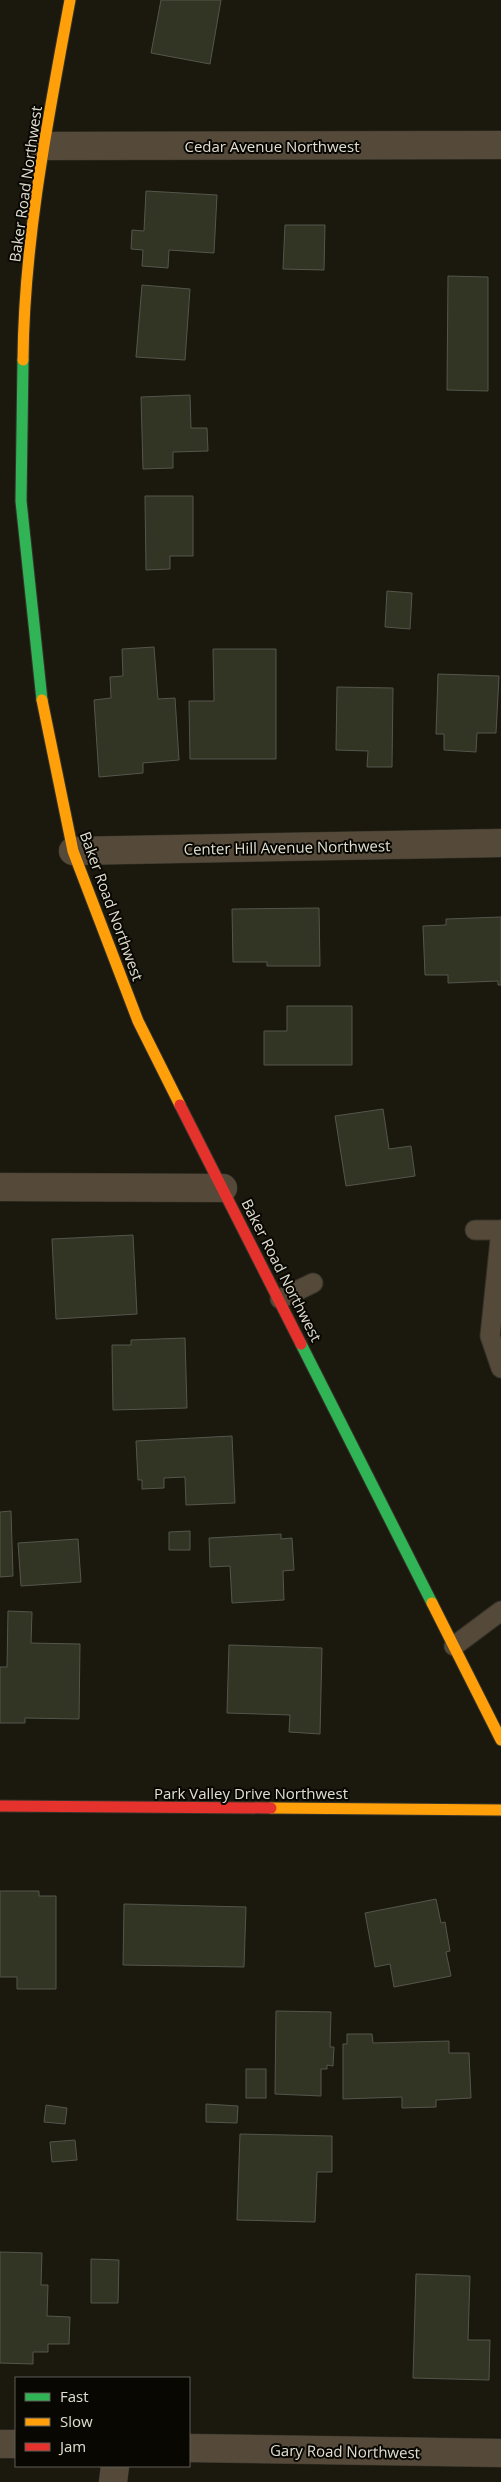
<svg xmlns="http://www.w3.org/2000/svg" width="501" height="2482" font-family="'Open Sans',sans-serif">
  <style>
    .building { fill: #323523; stroke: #54564c }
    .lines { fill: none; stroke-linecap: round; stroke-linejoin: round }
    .lane-casing { stroke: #36342a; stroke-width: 21 }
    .street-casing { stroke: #36342a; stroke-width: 29 }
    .fast-casing { stroke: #36342a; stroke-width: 13 }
    .slow-casing { stroke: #36342a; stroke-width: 13 }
    .jam-casing { stroke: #36342a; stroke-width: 13 }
    .lane { stroke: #554a3a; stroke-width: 19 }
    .street { stroke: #554a3a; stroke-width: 28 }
    .fast { stroke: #30b455; stroke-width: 11 }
    .slow { stroke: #ff9f0a; stroke-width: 11 }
    .jam { stroke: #e5322d; stroke-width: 11 }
    .labels { text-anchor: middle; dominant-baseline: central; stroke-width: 4; stroke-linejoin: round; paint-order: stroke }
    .street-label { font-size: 15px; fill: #e0ded1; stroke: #090702 }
  </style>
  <rect width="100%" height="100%" fill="#1b190e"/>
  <g class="building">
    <polygon points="161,0 221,0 210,64 151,53"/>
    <polygon points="146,191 217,195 214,253 169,250 168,268 142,266 143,250 131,249 132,230 144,231"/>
    <polygon points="285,225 325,225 324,270 283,269"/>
    <polygon points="448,276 488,277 488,391 447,390"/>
    <polygon points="142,285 190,289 185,360 136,357"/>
    <polygon points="190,395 191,428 207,428 208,451 173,452 173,468 143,469 141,397"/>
    <polygon points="145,496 193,496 193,556 170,556 170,569 146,570"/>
    <polygon points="387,591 412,593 410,629 385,627"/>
    <polygon points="154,647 158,699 175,698 179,760 143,763 143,773 99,777 94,700 111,698 110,677 123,676 122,649"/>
    <polygon points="213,649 276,649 276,759 190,759 189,701 214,701"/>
    <polygon points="438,674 499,676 496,733 477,733 476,752 444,750 444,734 436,734"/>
    <polygon points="337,687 393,688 392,767 367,767 368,751 336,750"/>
    <polygon points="319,908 320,966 267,966 267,962 233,962 232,909"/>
    <polygon points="501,917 501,985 498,985 498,981 448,983 448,975 425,975 423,926 446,925 446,919"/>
    <polygon points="287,1006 352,1006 352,1065 264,1065 264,1031 287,1031"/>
    <polygon points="383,1109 389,1149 411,1146 415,1176 346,1186 335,1116"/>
    <polygon points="133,1235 137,1314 56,1319 52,1239"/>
    <polygon points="185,1338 187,1408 113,1410 112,1345 131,1345 131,1340"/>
    <polygon points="232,1436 235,1503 186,1505 185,1477 164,1478 164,1488 142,1489 142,1480 138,1480 136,1441"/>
    <polygon points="11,1511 13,1576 0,1577 0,1512"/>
    <polygon points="190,1531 190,1550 169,1550 169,1532"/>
    <polygon points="281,1534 281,1539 292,1538 294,1570 283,1571 284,1600 232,1603 230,1566 210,1567 209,1538"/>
    <polygon points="78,1539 81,1582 21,1586 18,1543"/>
    <polygon points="8,1611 32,1612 31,1643 80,1644 79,1719 25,1718 25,1723 0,1723 0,1667 7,1667"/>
    <polygon points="229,1645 322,1648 320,1734 289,1732 290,1715 227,1713"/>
    <polygon points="0,1891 39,1891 39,1896 56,1896 56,1989 17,1989 17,1977 0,1977"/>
    <polygon points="436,1899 441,1923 445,1922 450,1951 446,1952 451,1976 394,1987 390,1964 375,1967 365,1913"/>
    <polygon points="124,1904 246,1907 244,1967 123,1965"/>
    <polygon points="276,2011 331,2012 330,2047 334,2047 333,2066 327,2065 327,2069 321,2069 321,2096 275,2094"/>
    <polygon points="347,2034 372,2034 373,2043 449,2041 449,2053 469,2053 471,2098 436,2100 436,2107 402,2108 402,2097 343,2099 343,2044 347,2044"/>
    <rect x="246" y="2069" width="20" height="29"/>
    <polygon points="206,2104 238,2106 237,2123 206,2122"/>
    <polygon points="46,2105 67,2108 65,2124 44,2122"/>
    <polygon points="240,2134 332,2136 332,2172 317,2172 315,2222 237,2220"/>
    <polygon points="75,2140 77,2160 52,2162 50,2142"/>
    <polygon points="0,2252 42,2253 41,2285 48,2285 47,2316 70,2317 69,2344 48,2344 48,2352 33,2352 33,2364 0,2363"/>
    <polygon points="91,2259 119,2260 118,2303 91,2303"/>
    <polygon points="416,2274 470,2276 468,2340 490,2340 489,2380 413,2378"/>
  </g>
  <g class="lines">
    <g class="lane-casing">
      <g id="lane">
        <polyline points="475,1230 501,1230"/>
        <polyline points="501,1230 490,1336 501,1368"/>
        <polyline points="280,1299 313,1283"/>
        <polyline points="454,1646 501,1611"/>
      </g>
    </g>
    <g class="street-casing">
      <g id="street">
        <polyline points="43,146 501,145"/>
        <polyline points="73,851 501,843"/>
        <polyline points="0,1187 223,1188"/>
        <polyline points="0,2444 16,2444"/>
        <polyline points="189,2448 501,2453"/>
        <polyline points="113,2482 115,2466"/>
      </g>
    </g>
    <g class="fast-casing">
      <g id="fast">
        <polyline points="23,360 21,501 42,700"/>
        <polyline points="301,1344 432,1603"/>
      </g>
    </g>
    <g class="slow-casing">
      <g id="slow">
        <path d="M23,360C24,239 48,119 70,0"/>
        <polyline points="42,700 73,851 138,1021 180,1105"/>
        <polyline points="432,1603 501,1740"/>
        <polyline points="271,1808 501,1810"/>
      </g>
    </g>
    <g class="jam-casing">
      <g id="jam">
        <polyline points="180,1105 301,1344"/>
        <polyline points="0,1806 271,1808"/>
      </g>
    </g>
    <use href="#lane" class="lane"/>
    <use href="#street" class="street"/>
    <use href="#fast" class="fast"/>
    <use href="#slow" class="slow"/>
    <use href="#jam" class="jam"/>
  </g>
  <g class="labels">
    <g class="street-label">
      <text x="272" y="146">Cedar Avenue Northwest</text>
      <text transform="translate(25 184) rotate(-82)">Baker Road Northwest</text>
      <text transform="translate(287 847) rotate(-1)">Center Hill Avenue Northwest</text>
      <text transform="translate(112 906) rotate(70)">Baker Road Northwest</text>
      <text transform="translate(282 1270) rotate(63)">Baker Road Northwest</text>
      <text x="251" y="1793">Park Valley Drive Northwest</text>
      <text transform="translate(345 2451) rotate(1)">Gary Road Northwest</text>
    </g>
  </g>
  <rect x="15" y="2377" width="175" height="90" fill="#090702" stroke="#5f5d55"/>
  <rect x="25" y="2393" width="25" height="8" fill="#30b455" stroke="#5f5d55"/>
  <text x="60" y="2402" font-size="15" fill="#e0ded1">Fast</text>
  <rect x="25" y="2418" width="25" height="8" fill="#ff9f0a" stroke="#5f5d55"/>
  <text x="60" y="2427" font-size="15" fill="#e0ded1">Slow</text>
  <rect x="25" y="2443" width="25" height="8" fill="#e5322d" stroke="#5f5d55"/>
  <text x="60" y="2452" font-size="15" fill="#e0ded1">Jam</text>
</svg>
